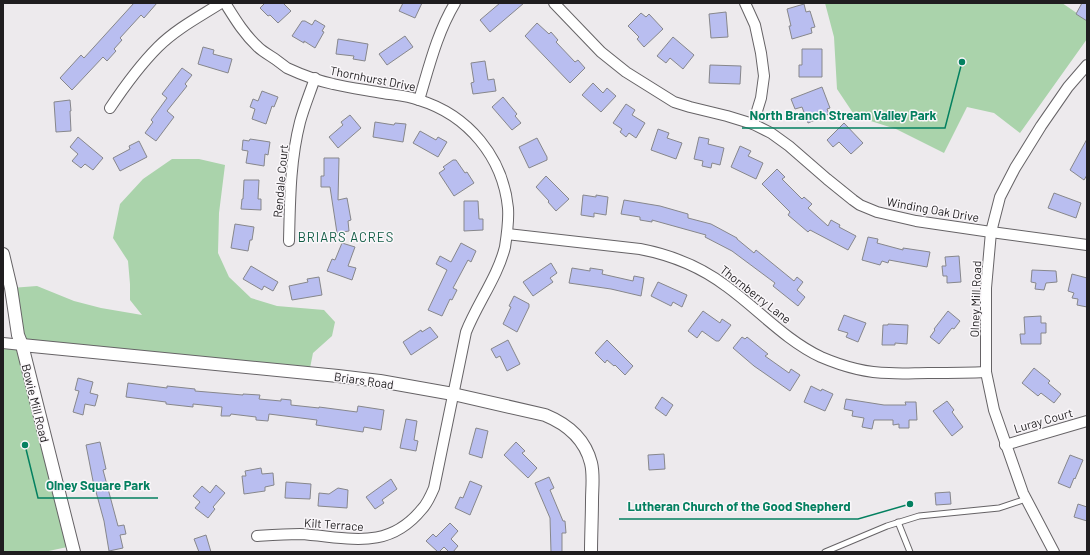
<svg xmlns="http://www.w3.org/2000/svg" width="1090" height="555" font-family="Barlow,sans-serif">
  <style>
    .green { fill: #aad3ab }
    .building { fill: #b9bef0; stroke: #87878b }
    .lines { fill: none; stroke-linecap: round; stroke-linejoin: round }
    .service-casing { stroke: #666366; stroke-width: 7 }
    .minor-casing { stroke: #666366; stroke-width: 12 }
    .tertiary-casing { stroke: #666366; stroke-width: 14 }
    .service { stroke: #fff; stroke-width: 5 }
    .minor { stroke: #fff; stroke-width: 10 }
    .tertiary { stroke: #fff; stroke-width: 12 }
    .labels { text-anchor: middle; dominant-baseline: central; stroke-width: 3; stroke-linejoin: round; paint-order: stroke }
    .street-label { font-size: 12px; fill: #1f1d1f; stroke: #faf7fa }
    .neighbourhood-label { font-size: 13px; letter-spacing: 1px; fill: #115c45; stroke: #faf7fa }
    .leader { fill: none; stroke: #048060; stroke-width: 1.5 }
    .callout-dot { fill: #048060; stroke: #faf7fa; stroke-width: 1.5 }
    .callout-label { font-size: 13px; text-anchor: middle; font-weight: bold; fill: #048060; stroke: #faf7fa; stroke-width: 3; stroke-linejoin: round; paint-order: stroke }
  </style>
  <rect width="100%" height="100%" fill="#edeaed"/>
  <g class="green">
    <polygon points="825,3 1062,3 1087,20 1087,39 1020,133 994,113 967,107 944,153 896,129 855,116 837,89 834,37"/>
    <polygon points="172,159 199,159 225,165 219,213 218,253 229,277 251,298 277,306 324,310 335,322 332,336 313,353 309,373 22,345 72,546 44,552 3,552 3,343 21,345 11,288 37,286 74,301 101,308 142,315 130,300 130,284 128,261 113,238 120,204 143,179"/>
  </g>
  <g class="building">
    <polygon points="134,3 157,3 144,18 141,15 120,38 122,40 114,49 116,51 107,61 103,57 72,90 60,78 81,55 84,58"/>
    <polygon points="265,3 283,3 291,11 278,23 270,15 268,16 260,8"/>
    <polygon points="403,3 422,3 415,18 399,11"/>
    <polygon points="500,3 524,3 490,32 480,20"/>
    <polygon points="1082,3 1087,3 1087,21 1076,14"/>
    <polygon points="804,4 806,12 810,11 815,27 811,28 812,33 792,39 789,26 791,26 787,9"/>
    <polygon points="726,12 728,37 711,38 709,14"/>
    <polygon points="641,13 646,17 649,14 663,29 644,47 637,39 639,37 628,26"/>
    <polygon points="315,20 325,26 322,31 324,32 315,48 304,41 304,43 292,36 302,21 305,21 312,25"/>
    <polygon points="537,23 549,34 551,32 558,40 556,42 575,62 578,60 585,68 570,83 525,36"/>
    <polygon points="405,36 413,47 387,65 379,54"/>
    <polygon points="673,37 694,55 683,69 670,58 666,63 657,56"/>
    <polygon points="338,39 368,44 365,61 353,59 354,56 336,54"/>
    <polygon points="203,47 214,50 213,54 232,59 228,73 198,64"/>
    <polygon points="802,49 822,49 822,77 799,77 799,65 802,65"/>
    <polygon points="485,61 488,80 494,79 496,91 473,94 471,83 474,82 471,63"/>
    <polygon points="710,65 741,66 740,84 709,83"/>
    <polygon points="182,68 192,75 185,84 187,86 167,111 174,117 156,141 145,133 153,122 151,120 167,98 162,94"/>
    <polygon points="593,83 603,93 607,88 616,96 601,112 582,95"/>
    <polygon points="822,87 830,108 827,109 829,114 808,123 802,107 795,109 791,99"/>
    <polygon points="262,91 278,97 274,107 272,106 266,124 252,119 255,109 250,107 253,99 258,101"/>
    <polygon points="503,97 517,114 515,116 521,123 512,130 492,107"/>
    <polygon points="70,100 71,111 70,111 71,131 56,132 54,102"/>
    <polygon points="626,104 635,110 632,115 645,123 636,138 629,133 626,137 620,132 622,129 613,123"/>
    <polygon points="350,115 361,128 338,148 329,137 343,125 341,122"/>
    <polygon points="375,122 394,125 395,123 406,124 403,142 373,137"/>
    <polygon points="844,123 863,143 851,154 839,142 833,147 827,140"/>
    <polygon points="658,129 669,133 667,138 682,143 676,159 651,150"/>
    <polygon points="420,131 436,140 438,137 447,142 438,157 413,143"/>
    <polygon points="78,137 103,158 93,170 85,164 81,168 72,161 78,154 70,147"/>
    <polygon points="699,137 709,139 708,144 724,148 720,165 712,163 711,168 702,166 703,161 694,159"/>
    <polygon points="537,138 547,157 547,160 529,168 519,147"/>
    <polygon points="250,139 270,142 268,155 265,154 264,166 246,163 248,151 242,150 243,140 249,141"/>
    <polygon points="1087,139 1087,175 1084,180 1070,170"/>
    <polygon points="139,141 147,157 120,171 113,158 130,149 129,146"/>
    <polygon points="740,146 751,151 748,156 763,163 756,179 731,167"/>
    <polygon points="324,158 339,158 338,200 347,198 351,220 348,221 349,231 337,233 330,187 321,187 321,176 324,176"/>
    <polygon points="453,160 456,160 465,173 467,172 474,183 454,196 439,173 445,169 443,167"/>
    <polygon points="777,169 785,177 782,179 802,199 804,197 812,204 808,208 828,226 831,220 840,225 839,227 856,236 848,250 810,230 808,232 788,215 790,212 762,184"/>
    <polygon points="546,176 569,199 556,211 548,202 549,201 536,187"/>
    <polygon points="244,180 259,180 258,199 261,199 261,210 241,209 242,199 243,199"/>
    <polygon points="1054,193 1081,203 1076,218 1048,208"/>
    <polygon points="583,195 596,197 596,195 608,197 606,215 594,213 594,217 581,215"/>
    <polygon points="624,200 660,206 688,214 688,218 711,224 737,238 737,239 754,253 756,250 794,281 797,277 803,282 797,290 805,297 798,306 773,286 775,283 732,251 705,237 706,235 652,220 652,222 640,220 640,217 621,214"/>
    <polygon points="464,201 478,201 479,219 483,219 483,230 464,231"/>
    <polygon points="235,224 254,227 252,240 250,240 248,251 231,248"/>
    <polygon points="868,237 878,239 877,243 903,250 903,248 930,252 927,267 889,260 888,263 882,261 880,265 862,260"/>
    <polygon points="342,243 355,247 348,266 356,268 352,280 327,271 332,259 335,260"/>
    <polygon points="461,243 476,251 471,262 468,260 453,288 457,290 452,300 450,299 442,316 428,310 447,270 436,264 440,256 451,262"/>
    <polygon points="959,256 961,282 947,283 947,276 943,276 942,266 946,266 945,257"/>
    <polygon points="551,263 557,273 550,278 553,282 533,296 523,282"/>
    <polygon points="251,266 278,282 273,291 264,286 262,290 243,279"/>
    <polygon points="572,268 590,271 590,268 603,270 602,274 633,281 634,276 644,278 641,296 611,289 569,283"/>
    <polygon points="1032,270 1056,271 1057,282 1046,283 1044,290 1035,289 1036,283 1031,282"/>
    <polygon points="1072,274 1087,278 1087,307 1077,305 1078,299 1072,298 1074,293 1068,291"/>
    <polygon points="319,277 322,295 292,300 289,286 308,282 307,279"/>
    <polygon points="658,282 687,295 682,307 673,302 671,306 651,296"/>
    <polygon points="514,296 529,304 529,307 517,332 503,324 511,307 509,306"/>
    <polygon points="703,311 720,323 722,319 731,325 719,341 716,341 702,331 697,338 688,331"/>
    <polygon points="948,311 960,321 954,329 952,328 939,344 930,337 935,330 934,329"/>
    <polygon points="844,315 866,323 858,342 846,337 848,333 838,330"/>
    <polygon points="1041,316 1041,323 1046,323 1046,333 1041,333 1041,344 1021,344 1020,334 1025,334 1024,317"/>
    <polygon points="888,324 908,325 907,344 895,343 895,345 882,345 883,325 888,325"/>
    <polygon points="430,327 438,337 411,355 403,342 421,330 422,332"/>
    <polygon points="742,337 745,339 747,337 768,354 765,356 789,373 791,369 800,375 790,391 754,366 733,348"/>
    <polygon points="508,340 520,364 507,371 500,356 496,358 491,349"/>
    <polygon points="607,340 633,366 625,375 615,365 614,366 607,360 605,363 595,353"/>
    <polygon points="1034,368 1050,381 1048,383 1061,394 1054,403 1041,393 1038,396 1022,383"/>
    <polygon points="78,378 93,382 90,393 98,395 95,406 85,404 83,415 73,412 79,391 75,390"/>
    <polygon points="128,383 167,388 167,386 195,389 195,391 243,395 243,394 260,395 259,399 281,401 281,399 291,400 291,405 319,408 319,407 357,412 358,406 384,410 381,430 364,427 363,432 316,425 317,420 269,414 268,421 256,420 256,417 231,414 230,416 221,416 222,407 193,404 193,407 166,404 166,402 126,397"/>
    <polygon points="811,386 821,391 822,389 833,394 825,411 804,402"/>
    <polygon points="662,397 673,405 666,416 655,408"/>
    <polygon points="846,399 884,405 906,405 905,402 916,402 917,420 909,420 909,428 899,428 899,424 893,425 893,420 874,420 872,429 862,427 864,418 852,416 853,411 844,409"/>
    <polygon points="947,401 954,410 952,412 963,427 952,436 933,411"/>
    <polygon points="406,419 417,421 414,440 418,441 416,451 400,448"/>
    <polygon points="476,428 488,431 482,458 469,454"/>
    <polygon points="100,442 106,469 103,470 118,526 124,525 126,534 120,535 123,548 109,551 104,521 93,481 86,445"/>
    <polygon points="516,442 525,451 522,453 537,468 528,478 504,455"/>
    <polygon points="664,454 665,469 649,470 648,455"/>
    <polygon points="1070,455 1083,460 1075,479 1074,478 1070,488 1058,483"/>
    <polygon points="261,468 262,474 273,473 274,485 265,487 265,491 244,494 242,476 246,476 245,471"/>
    <polygon points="549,477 554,488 550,490 563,521 565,521 566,533 562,533 562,552 551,552 550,518 535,483"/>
    <polygon points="391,479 397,489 382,500 384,503 375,509 366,497"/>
    <polygon points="470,481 482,486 470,515 455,508 460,497 463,498"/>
    <polygon points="286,482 311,484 310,499 285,498"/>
    <polygon points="216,485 225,493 213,507 215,509 208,518 195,508 200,502 193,496 202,486 210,493"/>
    <polygon points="338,488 348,490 347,508 318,506 319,493 329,494"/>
    <polygon points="950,492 951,504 936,505 935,493"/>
    <polygon points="1078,504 1087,507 1087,521 1074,517"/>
    <polygon points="450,523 458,531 451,539 458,546 453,552 449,552 444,547 439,552 438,552 426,541 433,534 436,537"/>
    <polygon points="206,535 211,552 199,552 194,539"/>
  </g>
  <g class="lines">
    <g class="service-casing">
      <g id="service">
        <polyline points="898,522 910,552"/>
        <polyline points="825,552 887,526 919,516 999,508 1026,499"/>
      </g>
    </g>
    <g class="minor-casing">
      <g id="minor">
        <path d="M225,3C235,19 244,34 258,47C262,51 269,55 275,59C279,62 283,65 287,68C300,74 319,81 333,84C349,88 367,90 383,93C395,95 408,96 419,100C468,115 503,157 508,208C509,221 507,234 505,247C498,276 477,304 466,332L434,488C431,495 427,504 422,509C387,552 348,537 300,534C286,534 272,535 257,536"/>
        <polyline points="554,3 601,52 626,72 674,102 690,107 727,116 753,124 771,133 789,146 827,179 853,200 860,205 877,212 916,221 991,232 1087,245"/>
        <polyline points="745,3 755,25 761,53 764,76 761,98 753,124"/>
        <path d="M419,100C429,67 437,33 455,3"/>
        <path d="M110,108C124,87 140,65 158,47C176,29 199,17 221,3"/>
        <path d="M507,234L640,249C671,255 701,267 726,286C758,309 785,340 821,357C842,366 866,373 889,373C902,374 915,373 928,373C947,373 967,373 986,372"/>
        <path d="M289,241C290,201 290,161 300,122C304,107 310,93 315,78"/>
        <polyline points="3,343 22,345"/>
        <polyline points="1005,445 1087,421"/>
        <polyline points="1054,552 1023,493 994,410 986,372 986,288 991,232 1000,197 1015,168 1041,126 1068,87 1087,65"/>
      </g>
    </g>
    <g class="tertiary-casing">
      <g id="tertiary">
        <polyline points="3,254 11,288 18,335 22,345 74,552"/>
        <path d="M22,345L338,376L380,381L453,394L545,415C567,424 585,439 591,463C594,475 592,488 592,500C592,517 591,535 591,552"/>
      </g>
    </g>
    <use href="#service" class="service"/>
    <use href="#minor" class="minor"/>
    <use href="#tertiary" class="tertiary"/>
  </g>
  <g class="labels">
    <g class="street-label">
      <text transform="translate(373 78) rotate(11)">Thornhurst Drive</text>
      <text transform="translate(280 181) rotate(-85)">Rendale Court</text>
      <text transform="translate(933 209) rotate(10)">Winding Oak Drive</text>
      <text transform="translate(756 294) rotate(38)">Thornberry Lane</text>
      <text transform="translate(975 299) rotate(-88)">Olney Mill Road</text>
      <text transform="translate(364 380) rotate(8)">Briars Road</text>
      <text transform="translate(36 403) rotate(76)">Bowie Mill Road</text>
      <text transform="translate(1043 420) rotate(-16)">Luray Court</text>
      <text transform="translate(334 524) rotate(4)">Kilt Terrace</text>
    </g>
    <g class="neighbourhood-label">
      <text x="346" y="237">BRIARS ACRES</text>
    </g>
  </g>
  <path class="leader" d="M962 62L945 128H742M25 445L38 498H158M910 504L858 519H619"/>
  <g class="callout-dot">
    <circle cx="962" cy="62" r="4"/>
    <circle cx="25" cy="445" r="4"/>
    <circle cx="910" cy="504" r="4"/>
  </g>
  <g class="callout-label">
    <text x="843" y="120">North Branch Stream Valley Park</text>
    <text x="98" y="490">Olney Square Park</text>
    <text x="739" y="511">Lutheran Church of the Good Shepherd</text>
  </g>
  <rect width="1090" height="555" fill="none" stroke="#1f1d1f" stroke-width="8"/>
</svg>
